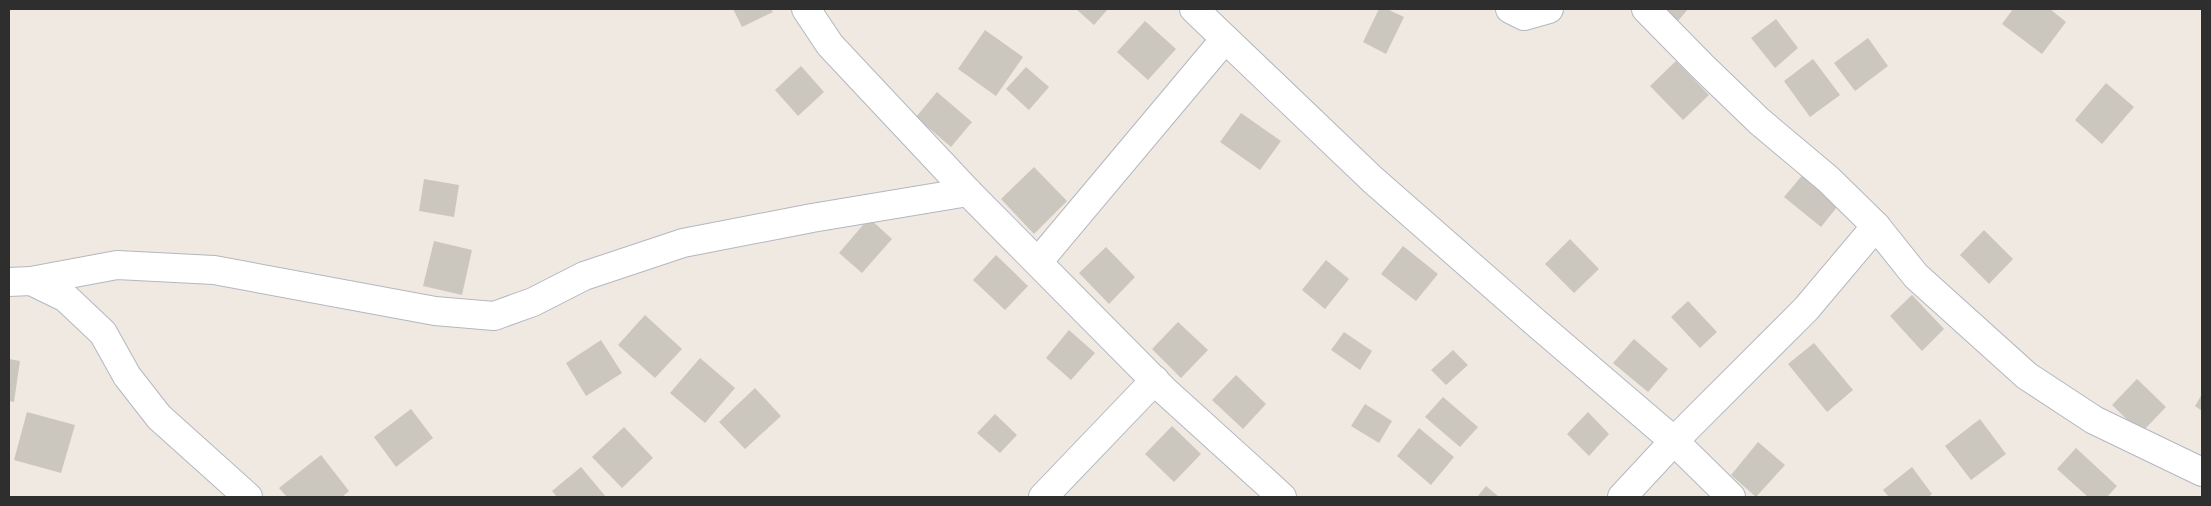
<svg xmlns="http://www.w3.org/2000/svg" width="2211" height="506" font-family="'PT Sans',sans-serif">
  <style>
    .building { fill: #cbc7bf }
    .lines { fill: none; stroke-linecap: round; stroke-linejoin: round }
    .street-casing { stroke: #b4b7c1; stroke-width: 30 }
    .street { stroke: #fff; stroke-width: 28 }
  </style>
  <rect width="100%" height="100%" fill="#efe9e1"/>
  <g class="building">
    <polygon points="733,9 771,9 773,12 742,27"/>
    <polygon points="1076,9 1108,9 1094,25"/>
    <polygon points="1379,9 1387,9 1404,17 1386,54 1363,42"/>
    <polygon points="1663,9 1688,9 1678,21"/>
    <polygon points="2013,9 2050,9 2066,22 2042,54 2002,24"/>
    <polygon points="1776,19 1798,48 1775,68 1751,38"/>
    <polygon points="1145,21 1176,49 1148,80 1117,52"/>
    <polygon points="985,30 1023,57 996,96 958,69"/>
    <polygon points="1868,38 1888,66 1855,91 1834,63"/>
    <polygon points="1813,59 1840,95 1810,117 1784,81"/>
    <polygon points="1676,61 1709,95 1683,120 1650,86"/>
    <polygon points="801,66 824,92 798,116 775,90"/>
    <polygon points="1026,67 1049,87 1029,110 1006,89"/>
    <polygon points="2106,83 2134,107 2102,144 2075,120"/>
    <polygon points="937,92 972,122 951,147 916,117"/>
    <polygon points="1241,113 1281,141 1260,170 1220,142"/>
    <polygon points="1034,167 1067,201 1034,234 1001,199"/>
    <polygon points="1805,172 1841,202 1821,227 1784,197"/>
    <polygon points="424,179 459,185 454,217 419,211"/>
    <polygon points="869,218 892,239 862,273 839,253"/>
    <polygon points="1984,230 2013,259 1989,284 1960,255"/>
    <polygon points="1570,239 1599,269 1574,293 1545,264"/>
    <polygon points="434,241 472,250 462,295 423,286"/>
    <polygon points="1403,246 1438,274 1416,301 1381,274"/>
    <polygon points="1106,247 1135,277 1109,304 1079,273"/>
    <polygon points="996,255 1028,286 1005,310 973,280"/>
    <polygon points="1326,260 1349,279 1325,309 1302,290"/>
    <polygon points="1912,295 1944,329 1922,351 1890,316"/>
    <polygon points="1688,301 1717,332 1700,348 1671,317"/>
    <polygon points="645,315 682,349 655,378 618,345"/>
    <polygon points="1178,322 1208,350 1181,378 1152,349"/>
    <polygon points="1069,330 1095,353 1071,380 1046,358"/>
    <polygon points="1344,332 1372,351 1360,370 1331,350"/>
    <polygon points="1634,339 1668,369 1648,392 1613,363"/>
    <polygon points="601,340 622,373 586,396 566,363"/>
    <polygon points="1814,343 1853,390 1827,412 1788,364"/>
    <polygon points="1453,350 1468,365 1446,385 1431,370"/>
    <polygon points="700,358 735,388 705,423 670,393"/>
    <polygon points="9,359 20,361 14,402 9,401"/>
    <polygon points="1236,375 1266,404 1243,429 1212,400"/>
    <polygon points="2137,379 2166,407 2141,433 2112,405"/>
    <polygon points="755,388 781,416 745,449 719,422"/>
    <polygon points="2202,394 2202,411 2195,406"/>
    <polygon points="1443,397 1478,427 1460,447 1425,417"/>
    <polygon points="1365,404 1392,421 1379,443 1351,426"/>
    <polygon points="411,409 433,438 396,467 374,437"/>
    <polygon points="27,412 75,425 61,473 14,460"/>
    <polygon points="1588,412 1609,434 1589,456 1567,434"/>
    <polygon points="995,414 1017,435 1000,453 977,433"/>
    <polygon points="1980,419 2006,454 1971,480 1945,446"/>
    <polygon points="1172,426 1201,454 1174,482 1145,454"/>
    <polygon points="624,427 653,458 622,488 592,457"/>
    <polygon points="1419,428 1454,457 1431,485 1397,456"/>
    <polygon points="1758,442 1785,465 1756,497 1731,475"/>
    <polygon points="2076,448 2117,486 2107,497 2088,497 2057,469"/>
    <polygon points="321,455 349,491 342,497 287,497 279,488"/>
    <polygon points="581,467 606,497 557,497 552,491"/>
    <polygon points="1912,467 1932,494 1928,497 1889,497 1883,490"/>
    <polygon points="1486,486 1499,497 1477,497"/>
  </g>
  <g class="lines">
    <g class="street-casing">
      <g id="street">
        <polyline points="806,9 830,45 968,192 1164,390 1282,497"/>
        <polyline points="1194,9 1373,180 1535,322 1674,441 1731,497"/>
        <polyline points="1510,9 1524,16 1549,9"/>
        <polyline points="1646,9 1702,66 1759,121 1828,179 1876,226 1916,276 2027,376 2094,420 2202,472"/>
        <polyline points="1038,262 1225,39"/>
        <polyline points="31,281 66,298 103,333 127,376 159,417 248,497"/>
        <polyline points="9,282 31,281 117,265 214,270 435,311 494,316 533,302 584,276 683,243 812,218 968,192"/>
        <polyline points="1043,497 1155,380"/>
        <polyline points="1622,497 1674,441 1806,309 1876,226"/>
      </g>
    </g>
    <use href="#street" class="street"/>
  </g>
  <rect width="2211" height="506" fill="none" stroke="#2e2e2e" stroke-width="20"/>
</svg>
